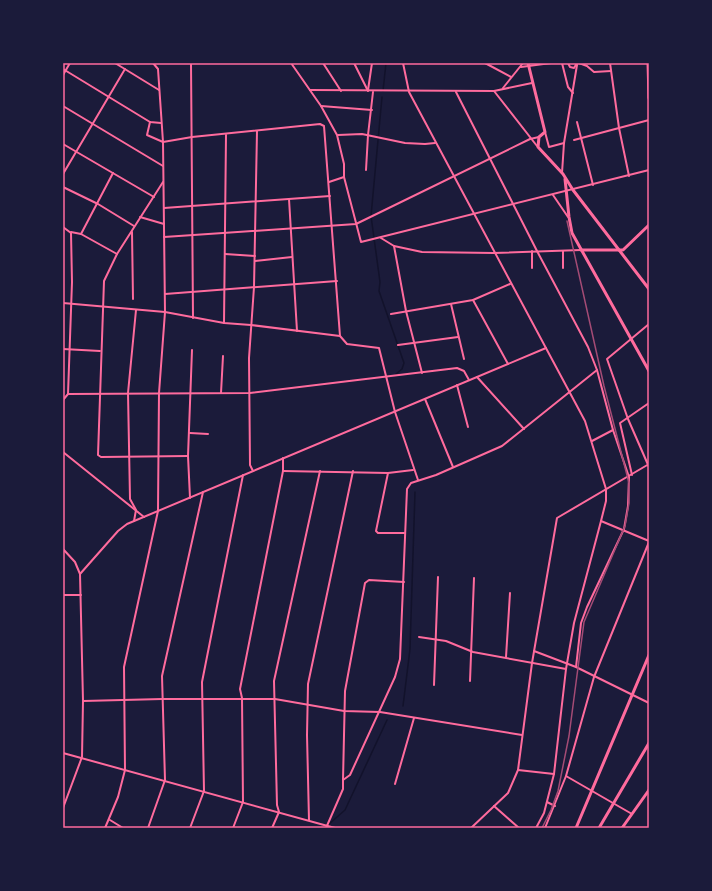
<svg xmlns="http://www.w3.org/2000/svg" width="712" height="891" font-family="'Nunito Sans',sans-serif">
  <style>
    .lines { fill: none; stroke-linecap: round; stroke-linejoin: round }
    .stream { stroke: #12122b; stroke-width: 1.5 }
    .minor { stroke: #ff6b9d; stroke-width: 2 }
    .secondary { stroke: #ff6b9d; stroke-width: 3 }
    .rail { stroke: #a44b75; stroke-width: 1.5 }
    .neatline { fill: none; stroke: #ff6b9d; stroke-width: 1.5 }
  </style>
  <rect width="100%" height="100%" fill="#1b1b3a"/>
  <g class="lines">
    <g class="stream">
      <polyline points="383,91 386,63"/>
      <polyline points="382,97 371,216 380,282 379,291 404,363 402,369 396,374"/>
      <polyline points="403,706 410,649 415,492"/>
      <polyline points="328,825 345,810 387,720"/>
    </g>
    <g class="minor">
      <polyline points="115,63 159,90"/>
      <polyline points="191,63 193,318"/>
      <polyline points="291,63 321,106 337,135 344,164 344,177 361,242 649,170"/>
      <polyline points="323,63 341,91"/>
      <polyline points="354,63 368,91"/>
      <polyline points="403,63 409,92 585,421 606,489 606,501 601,521 574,623 566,669 554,774 544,813 536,828"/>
      <polyline points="485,63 511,77"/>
      <polyline points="562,63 568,87 573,93"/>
      <polyline points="568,63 570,67 574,68 577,63"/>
      <polyline points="579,63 587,66 594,72 611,71"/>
      <polyline points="610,63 619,128 629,176"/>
      <polyline points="521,67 551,63"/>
      <polyline points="63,69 150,122 161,123"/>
      <polyline points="63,75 70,63"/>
      <polyline points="503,88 523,63"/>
      <polyline points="310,90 494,91 532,83"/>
      <polyline points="368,90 372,63"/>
      <polyline points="494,91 537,146"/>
      <polyline points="456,92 537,251 588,347 597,370 613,430 629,477 628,506 624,529 587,607 581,623 576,667"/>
      <polyline points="63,106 163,166"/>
      <polyline points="321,106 372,110"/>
      <polyline points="150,122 147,135 163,142 192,137 320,124 324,126 340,336"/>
      <polyline points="577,122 593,185"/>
      <polyline points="545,132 549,147 564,143"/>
      <polyline points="338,135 362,134 405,143 425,144 435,143"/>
      <polyline points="574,140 649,120"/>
      <polyline points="63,144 154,197"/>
      <polyline points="366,170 368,135 373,92"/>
      <polyline points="562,173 564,143 577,65"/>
      <polyline points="63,174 125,69"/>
      <polyline points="163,182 117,254 104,281 98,455 101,457 188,456"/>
      <polyline points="329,182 344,177"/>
      <polyline points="63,187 98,204 134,226"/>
      <polyline points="553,195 568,217"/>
      <polyline points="289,199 297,331"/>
      <polyline points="164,208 330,196"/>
      <polyline points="140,217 164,224"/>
      <polyline points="63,227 71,233 72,282 68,394 63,400"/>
      <polyline points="71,232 81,234 117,254"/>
      <polyline points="132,232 133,299"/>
      <polyline points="81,234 113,173"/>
      <polyline points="164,237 356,224 530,139 539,137"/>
      <polyline points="381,238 394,246 422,252 494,253 581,250"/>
      <polyline points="394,246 406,311 422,373"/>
      <polyline points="532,251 532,268"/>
      <polyline points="563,251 563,268"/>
      <polyline points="225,254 255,256"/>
      <polyline points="255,261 292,257"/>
      <polyline points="165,294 337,281"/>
      <polyline points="473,300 508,364"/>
      <polyline points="63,303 165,312 224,323 251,325 340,336"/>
      <polyline points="451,304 464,359"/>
      <polyline points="391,314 473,300 510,284"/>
      <polyline points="224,323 226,135"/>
      <polyline points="649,324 607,359 628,419 649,467"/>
      <polyline points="340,336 347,344 379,348 395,412 418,480"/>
      <polyline points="398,345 458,337"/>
      <polyline points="63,349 100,351"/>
      <polyline points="477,377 524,429"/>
      <polyline points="457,385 468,427"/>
      <polyline points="221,393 223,356"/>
      <polyline points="68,394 250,393 457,368 464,371 469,380"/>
      <polyline points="425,399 453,467"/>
      <polyline points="190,433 208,434"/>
      <polyline points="592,441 613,430"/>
      <polyline points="63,452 144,517"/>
      <polyline points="253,471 250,465 249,358 254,287 257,131"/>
      <polyline points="283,471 388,473 413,470"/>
      <polyline points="388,473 376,531 378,533 404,533"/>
      <polyline points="632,475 620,423 649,403"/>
      <polyline points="190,498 188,456 192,350"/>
      <polyline points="134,521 136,510 130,499 128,393 136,310"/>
      <polyline points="601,521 649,541"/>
      <polyline points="63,549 75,562 80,574 83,701 82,757 63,808"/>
      <polyline points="80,574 118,531 127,524 546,348"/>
      <polyline points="63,595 81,595"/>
      <polyline points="419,637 446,641 473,652 566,669"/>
      <polyline points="534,651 576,667 649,703"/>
      <polyline points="506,657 510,593"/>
      <polyline points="470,681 474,578"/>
      <polyline points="434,685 438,577"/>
      <polyline points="83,701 162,699 275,699 344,711 380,712 522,735"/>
      <polyline points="63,753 335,828"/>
      <polyline points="518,770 554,774"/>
      <polyline points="566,776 632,814"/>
      <polyline points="343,780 345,691 365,583 369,580 404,582"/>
      <polyline points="395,784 414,718"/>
      <polyline points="547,802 555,806"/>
      <polyline points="494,806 519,828"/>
      <polyline points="110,820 123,828"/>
      <polyline points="309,820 307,735 308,684 353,471"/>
      <polyline points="105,828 118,797 125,770 124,667 158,511 159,393 165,312 163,142 158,69 153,63"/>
      <polyline points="148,828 165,780 162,676 203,492"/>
      <polyline points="190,828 204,791 202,682 243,475"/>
      <polyline points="233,828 243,802 242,698 240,689 283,471 283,458"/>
      <polyline points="272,828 279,812 277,805 274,681 320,471"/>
      <polyline points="326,828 343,789 343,780 350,775 395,677 400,659 407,489 411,483 436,475 502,446 597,370"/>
      <polyline points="426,828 427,828"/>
      <polyline points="471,828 508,793 518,770 532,663 557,518 649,464"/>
      <polyline points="545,828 566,776 594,677 649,542"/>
    </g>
    <g class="secondary">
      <polyline points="528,63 545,132 539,137 538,147 563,174 573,190 649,289"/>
      <polyline points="648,63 649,98"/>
      <polyline points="565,179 569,217 572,233 649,371"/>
      <polyline points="581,250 623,250 649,225"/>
      <polyline points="576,828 649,655"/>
      <polyline points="599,828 649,743"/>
      <polyline points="622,828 649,790"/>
    </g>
    <polyline class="rail" points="542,828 551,810 558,791 569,736 584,622 619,540 625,526 629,503 629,483 604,386 567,221"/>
  </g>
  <rect width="712" height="891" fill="none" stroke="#1b1b3a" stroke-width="128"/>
  <rect x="64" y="64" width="584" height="763" class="neatline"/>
</svg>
